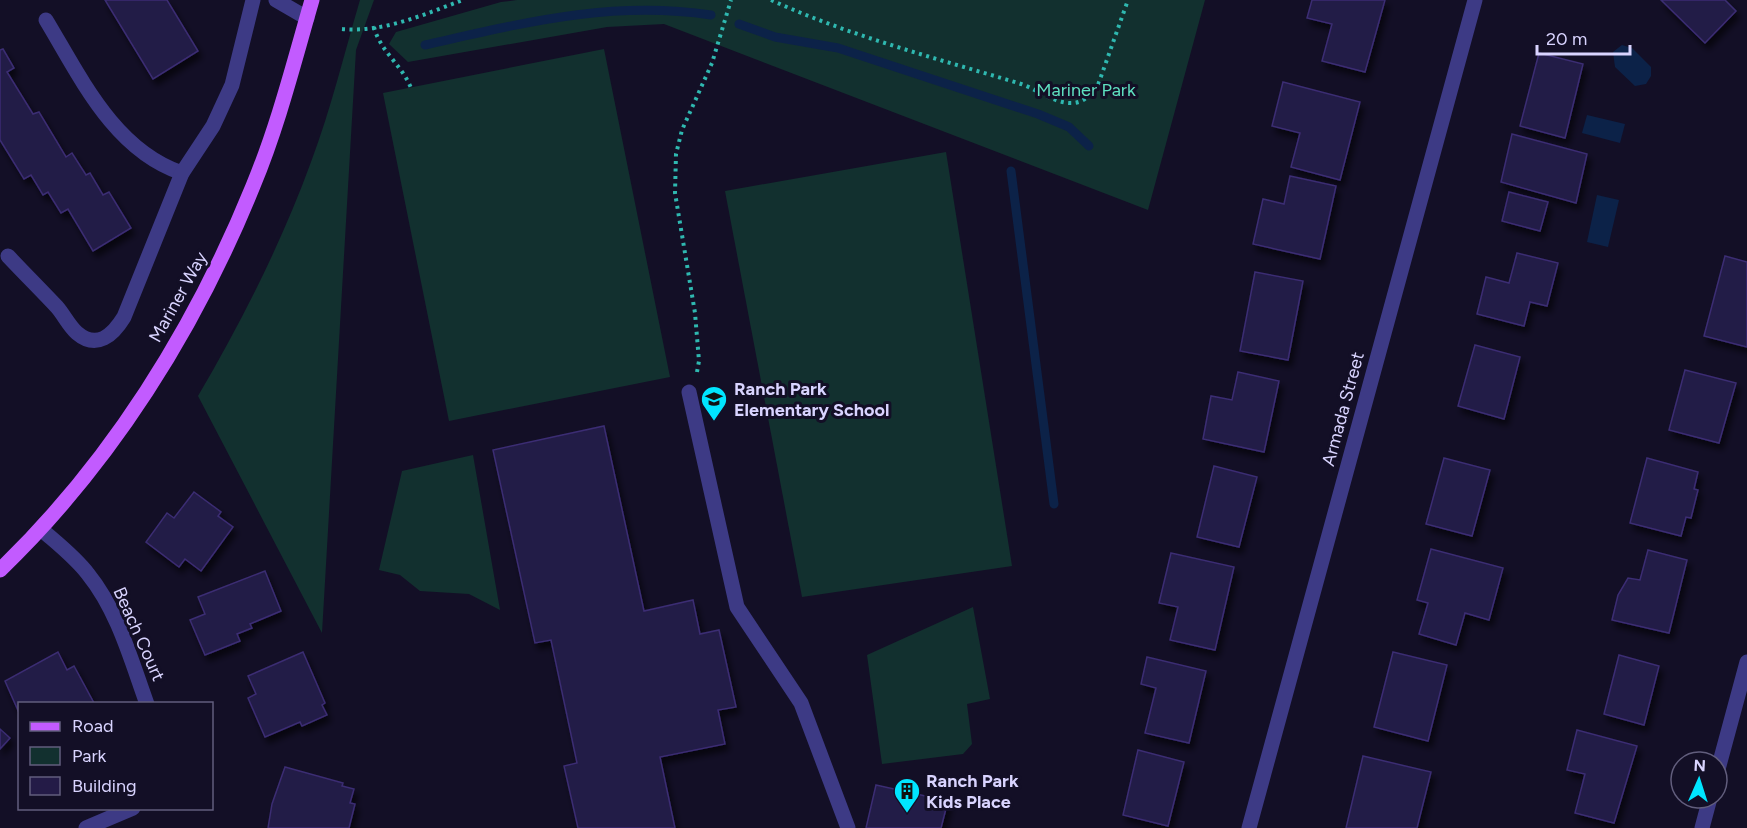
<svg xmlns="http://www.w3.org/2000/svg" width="1747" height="828" font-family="Figtree,sans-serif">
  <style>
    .green { fill: #12302f }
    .water { fill: #0c2248 }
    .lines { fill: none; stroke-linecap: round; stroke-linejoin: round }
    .stream { stroke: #0c2248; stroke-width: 9 }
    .building { fill: #241b47; stroke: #3b2d73; stroke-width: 1.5; filter: url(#shadow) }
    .path { stroke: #2fb8b0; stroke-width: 4; stroke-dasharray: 3 4.5; stroke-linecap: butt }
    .minor { stroke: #3d3a85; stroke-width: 15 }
    .major { stroke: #c25bff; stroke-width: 15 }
    .labels { text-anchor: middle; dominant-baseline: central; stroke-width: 6; stroke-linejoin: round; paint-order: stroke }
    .park-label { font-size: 18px; fill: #5fe0c0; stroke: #130f26 }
    .street-label { font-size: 18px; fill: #d9d4ff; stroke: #130f26 }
    .poi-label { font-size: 18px; font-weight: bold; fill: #d9d4ff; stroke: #130f26; text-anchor: start }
  </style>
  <defs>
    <filter id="shadow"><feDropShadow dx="3.5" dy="6" stdDeviation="3" flood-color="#0009"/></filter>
  </defs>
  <rect width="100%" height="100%" fill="#130f26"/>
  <g class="green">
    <path d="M360,0H374L356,50L322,633L198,396C242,321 281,244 311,162C331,109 344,54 360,0Z"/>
    <polygon points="517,0 1205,0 1148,210 664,24 607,27 408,62 389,44 396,32 501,2"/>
    <polygon points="604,49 670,377 449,421 383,93"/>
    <polygon points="946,152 1012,566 802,597 725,191"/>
    <polygon points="473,455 500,610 469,594 420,591 400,575 379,570 402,471"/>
    <polygon points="973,607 990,699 967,704 972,744 963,754 882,764 867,655"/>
  </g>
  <g class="water">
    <polygon points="1622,45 1632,48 1651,67 1651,76 1646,84 1635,86 1615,67 1613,52"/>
    <polygon points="1587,115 1625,124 1620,143 1582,133"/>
    <polygon points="1597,195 1619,200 1608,247 1587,242"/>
  </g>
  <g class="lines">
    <g class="stream">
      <polyline points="739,24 775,37 838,48 1038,114 1069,127 1089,146"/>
      <path d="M425,45C523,23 611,0 711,15"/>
      <polyline points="1011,171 1054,504"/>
    </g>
  </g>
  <g class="building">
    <polygon points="105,0 167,0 198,51 153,79"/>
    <polygon points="1312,0 1385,0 1365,72 1322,61 1332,24 1307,18"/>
    <polygon points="1661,0 1725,0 1736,11 1705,43"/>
    <polygon points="3,49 14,68 7,72 33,114 39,112 66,157 72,153 86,175 90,173 103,195 109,192 131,228 93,251 68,209 61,213 48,192 43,195 31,175 24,179 0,140 0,50"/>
    <polygon points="1539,53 1583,64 1565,138 1520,126"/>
    <polygon points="1283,82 1360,102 1340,180 1291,167 1300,133 1272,126"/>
    <polygon points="1512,134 1587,154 1576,203 1501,182"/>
    <polygon points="1290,176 1336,186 1320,259 1253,244 1263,199 1284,204"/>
    <polygon points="1509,192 1548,202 1540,231 1502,221"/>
    <polygon points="1517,253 1558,263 1547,306 1530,302 1524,326 1477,314 1486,277 1509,283"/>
    <polygon points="1725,256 1747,262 1747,347 1704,336"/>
    <polygon points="1255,272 1303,281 1288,360 1240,351"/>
    <polygon points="1475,345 1520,357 1504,419 1458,406"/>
    <polygon points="1685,370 1736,383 1719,443 1669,430"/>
    <polygon points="1238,372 1279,381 1264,452 1203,439 1211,396 1232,400"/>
    <polygon points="604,426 644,611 693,600 700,634 719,630 736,707 718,710 725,744 660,757 675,828 578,828 564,766 577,763 551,640 535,643 493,450"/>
    <polygon points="1444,458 1490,470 1472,536 1426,524"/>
    <polygon points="1647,458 1698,472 1694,489 1698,490 1691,518 1686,517 1681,536 1630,523"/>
    <polygon points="1214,466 1257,477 1239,547 1197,537"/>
    <polygon points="194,492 221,512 218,516 233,527 201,571 185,559 179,567 146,542 167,513 174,518"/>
    <polygon points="1431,549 1503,568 1489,620 1465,613 1456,645 1419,634 1428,603 1417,600"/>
    <polygon points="1648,550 1687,560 1669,633 1612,620 1618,595 1628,578 1640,580"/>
    <polygon points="1171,553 1234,567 1215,650 1170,640 1178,607 1159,603"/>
    <polygon points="265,571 281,611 250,624 252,628 237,634 240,641 205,655 190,620 205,614 198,597"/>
    <polygon points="58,652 67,670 74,666 94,703 20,704 20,715 5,681"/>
    <polygon points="303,652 325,703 322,705 327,715 302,726 300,722 265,737 248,698 256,694 248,676"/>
    <polygon points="1393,652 1447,665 1428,741 1374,727"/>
    <polygon points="1619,655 1659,666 1644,725 1604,714"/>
    <polygon points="1147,657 1206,671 1189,743 1145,733 1156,688 1141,684"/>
    <polygon points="0,729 10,738 0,749"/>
    <polygon points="1577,730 1637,746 1614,823 1575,813 1585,774 1567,770"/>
    <polygon points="1138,750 1184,762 1168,826 1123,815"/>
    <polygon points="1363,756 1431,772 1417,828 1346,828"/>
    <polygon points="285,767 343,783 342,786 354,789 350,803 355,804 349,828 268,828 272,804"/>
    <polygon points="876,785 948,801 941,828 866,828"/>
  </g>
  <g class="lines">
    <g class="path">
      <path d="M771,0C850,36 935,58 1018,83C1035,88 1052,102 1069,103C1083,104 1091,95 1098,85L1128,0"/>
      <path d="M374,27C380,51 402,65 411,88"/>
      <path d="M342,29C383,33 425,14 463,0"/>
      <polyline points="697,372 699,361 695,313 675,193 676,154 682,130 712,63 731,0"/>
    </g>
    <g class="minor">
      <polyline points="276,0 307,18"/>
      <path d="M46,20C81,78 114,150 182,173"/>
      <path d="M8,256C24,273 41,290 57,307C64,315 69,326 77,333C97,350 113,335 124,317L182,173L213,126L232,85L253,0"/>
      <polyline points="689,392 737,607 801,703 848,828"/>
      <path d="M42,530C58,544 75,557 88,574C118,611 131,660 147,704"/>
      <polyline points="1717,773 1747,662"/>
      <polyline points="86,828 133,808"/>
      <polyline points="1249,828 1475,0"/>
      <polyline points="1702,828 1710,798"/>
    </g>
    <path class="major" d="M0,570C111,463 195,329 253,186C278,126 294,62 312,0"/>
  </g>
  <defs>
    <g id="school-pin" transform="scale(1.35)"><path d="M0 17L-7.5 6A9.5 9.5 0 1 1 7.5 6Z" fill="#00e5ff" stroke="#130f26"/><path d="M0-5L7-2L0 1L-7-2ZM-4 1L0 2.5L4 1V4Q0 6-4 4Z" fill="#111"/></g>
    <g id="building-pin" transform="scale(1.35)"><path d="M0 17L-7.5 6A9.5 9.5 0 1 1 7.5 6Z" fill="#00e5ff" stroke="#130f26"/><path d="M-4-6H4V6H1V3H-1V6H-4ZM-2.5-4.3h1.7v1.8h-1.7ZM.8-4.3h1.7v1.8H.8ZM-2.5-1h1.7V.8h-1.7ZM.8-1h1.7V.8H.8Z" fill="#111"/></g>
  </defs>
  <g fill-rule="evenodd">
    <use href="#school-pin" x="714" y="399"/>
    <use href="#building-pin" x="907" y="791"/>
  </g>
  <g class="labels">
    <g class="park-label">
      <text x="1086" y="90">Mariner Park</text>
    </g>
    <g class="street-label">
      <text transform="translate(178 297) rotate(-61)">Mariner Way</text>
      <text transform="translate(1343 409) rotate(-75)">Armada Street</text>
      <text transform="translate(139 634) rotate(66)">Beach Court</text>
    </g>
    <g class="poi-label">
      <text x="734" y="389">Ranch Park<tspan x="734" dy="21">Elementary School</tspan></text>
      <text x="926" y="781">Ranch Park<tspan x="926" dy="21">Kids Place</tspan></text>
    </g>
  </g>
  <rect x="18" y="702" width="195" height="108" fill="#130f26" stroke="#625e7d" stroke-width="1.5"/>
  <rect x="30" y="722" width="30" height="9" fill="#c25bff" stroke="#625e7d" stroke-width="1.5"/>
  <text x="72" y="732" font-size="18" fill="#d9d4ff">Road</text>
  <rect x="30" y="747" width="30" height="18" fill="#12302f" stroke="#625e7d" stroke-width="1.5"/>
  <text x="72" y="762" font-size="18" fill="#d9d4ff">Park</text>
  <rect x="30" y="777" width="30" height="18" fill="#241b47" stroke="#625e7d" stroke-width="1.5"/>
  <text x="72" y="792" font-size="18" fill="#d9d4ff">Building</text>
  <g transform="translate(1699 780) rotate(3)"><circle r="28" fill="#130f26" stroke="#625e7d" stroke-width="1.5"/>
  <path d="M0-4.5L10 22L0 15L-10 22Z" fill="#00e5ff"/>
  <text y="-9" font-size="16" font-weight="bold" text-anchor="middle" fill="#d9d4ff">N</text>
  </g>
  <path d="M1537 45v9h93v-9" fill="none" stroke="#d9d4ff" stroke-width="3"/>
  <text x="1546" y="45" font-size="18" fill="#d9d4ff" stroke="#130f26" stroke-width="4.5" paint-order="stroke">20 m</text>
</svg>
